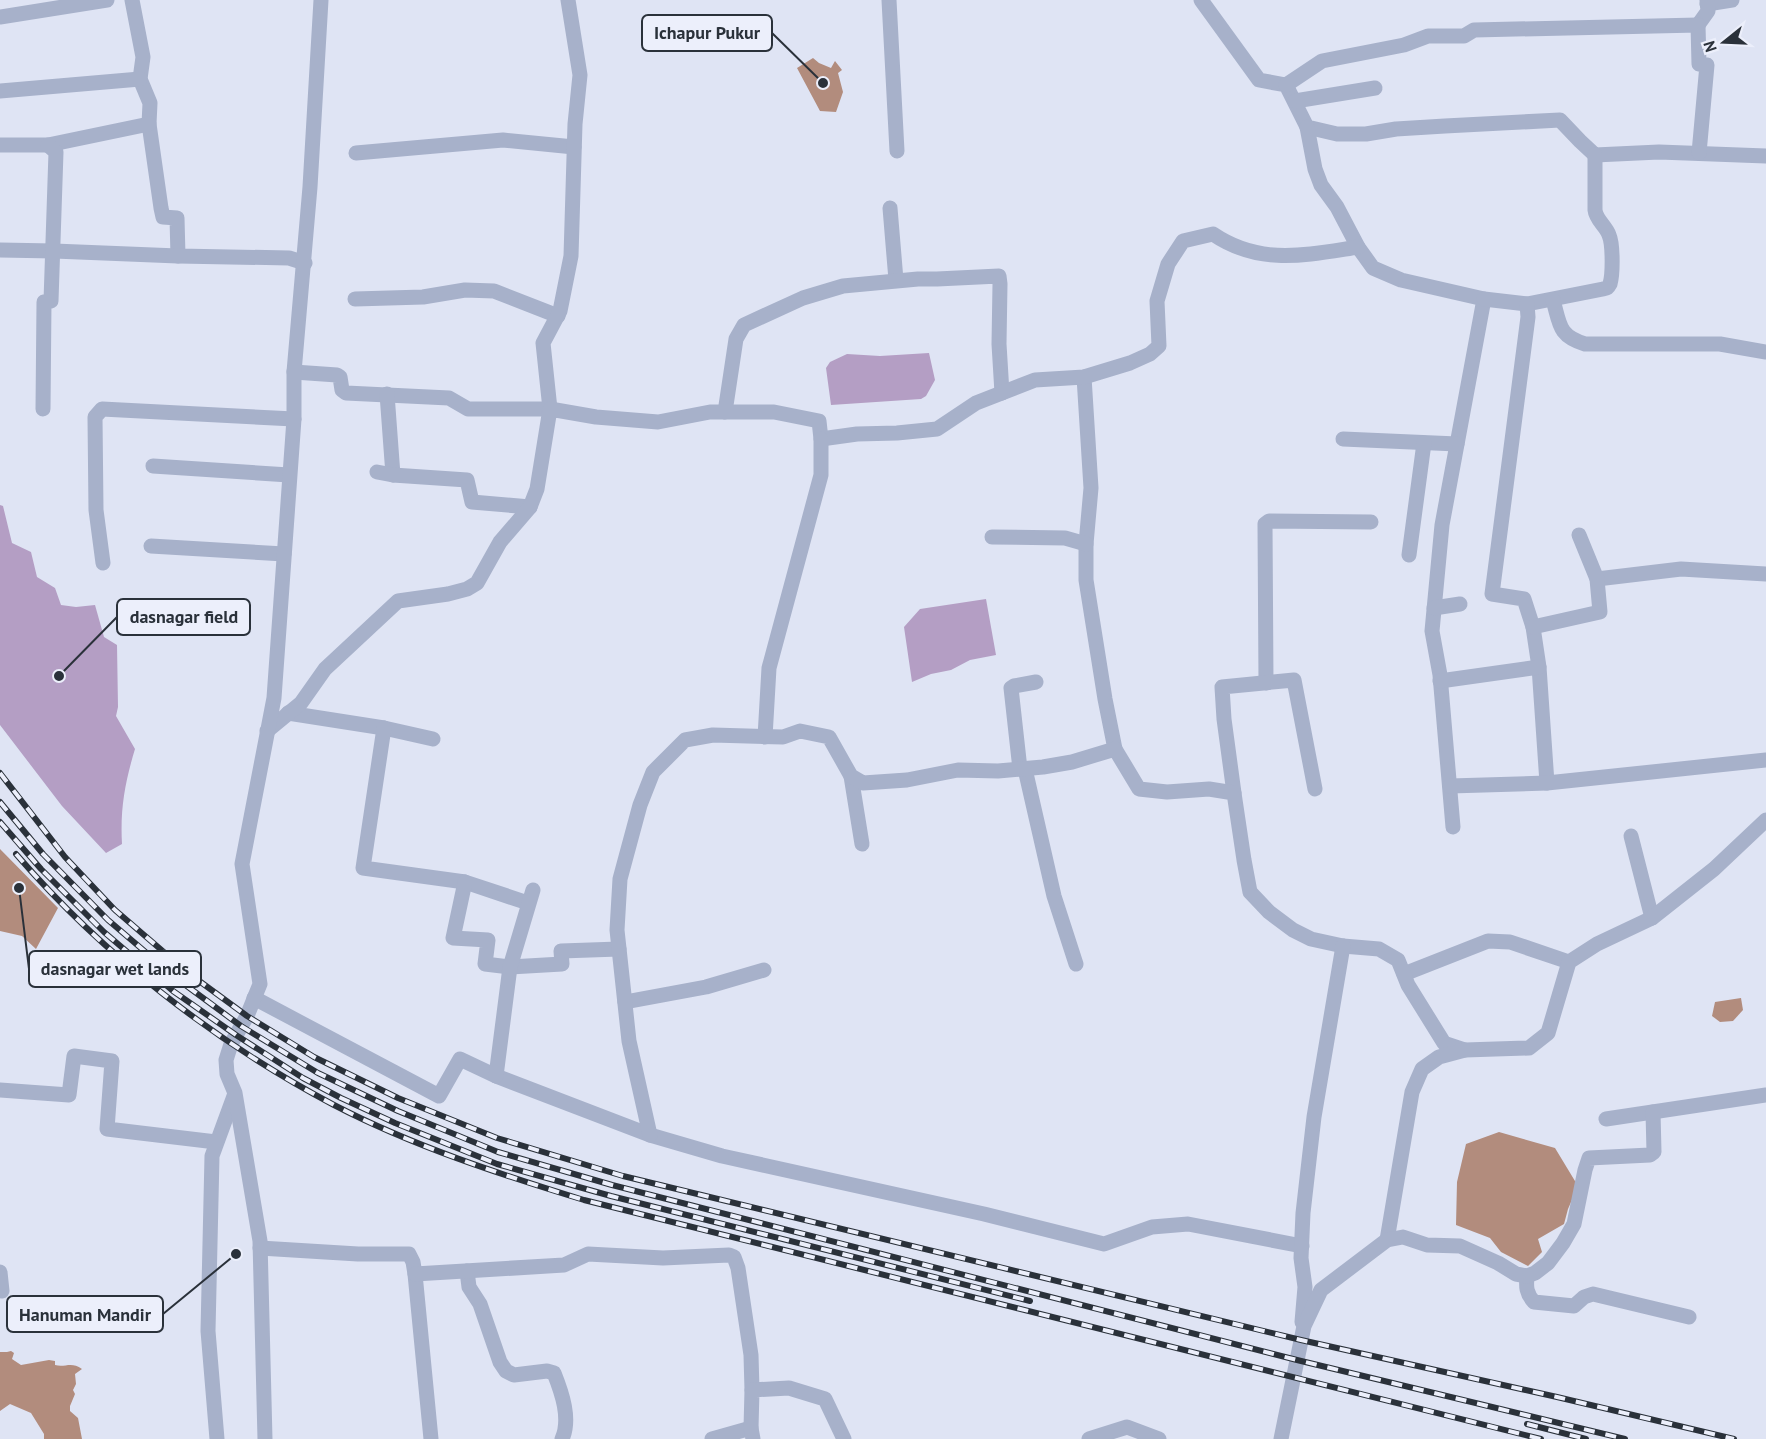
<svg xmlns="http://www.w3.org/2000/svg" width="1766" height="1439" font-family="'PT Sans',sans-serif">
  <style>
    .green { fill: #b49ec4 }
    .water { fill: #b28c7d }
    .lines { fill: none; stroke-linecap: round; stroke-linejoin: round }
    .minor { stroke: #a7b1ca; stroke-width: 15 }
    .rail-casing { stroke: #2a313a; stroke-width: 6 }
    .rail { stroke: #eceffb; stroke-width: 4; stroke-dasharray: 11; stroke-linecap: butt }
    .leader { fill: none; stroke: #2a313a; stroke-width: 2 }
    .callout-dot { fill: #2a313a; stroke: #eceffb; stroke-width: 2 }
    .callout { fill: #eceffb; stroke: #2a313a; stroke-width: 2 }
    .callout-label { font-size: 18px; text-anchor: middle; font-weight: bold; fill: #2a313a }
  </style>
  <rect width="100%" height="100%" fill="#dfe4f4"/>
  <g class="green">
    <polygon points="929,353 935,380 926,396 921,399 831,405 826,368 830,362 847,354 880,356"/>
    <path d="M0,505L3,506L12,543L31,552L37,577L55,588L61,605L76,607L95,605L104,637L117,645L118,707L116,716L135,749C125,782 120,809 122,844L106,853L62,806L0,725Z"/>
    <polygon points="986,599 996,655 970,660 951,670 931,674 912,682 904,627 920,609"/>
  </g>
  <g class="water">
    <polygon points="813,58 819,63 831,68 835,61 842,70 838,73 843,92 836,112 820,111 797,68"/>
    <polygon points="0,849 58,908 36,949 22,936 0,931"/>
    <polygon points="1741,998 1743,1010 1733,1021 1720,1022 1712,1016 1715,1002"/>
    <polygon points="1499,1132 1555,1148 1578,1186 1568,1209 1564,1224 1538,1239 1542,1252 1528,1266 1501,1252 1490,1238 1456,1225 1457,1182 1466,1144"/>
    <path d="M11,1351L14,1353L12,1359L21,1365L49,1360L55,1361V1365C65,1368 71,1361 82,1369L75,1374L76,1384L73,1390L75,1394L70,1406V1411L78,1418L82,1439H44V1434L31,1413L10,1404L0,1411V1352H7Z"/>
  </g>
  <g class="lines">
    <g class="minor">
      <polyline points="132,0 143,57 140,79 150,103 149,124 161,208 163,217 177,218 178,256"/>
      <polyline points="889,0 897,151"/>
      <polyline points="1201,0 1259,80 1286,85 1307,127 1337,134 1366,134 1396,129 1445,126 1560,120 1580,141 1595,155 1659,152 1766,156"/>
      <polyline points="1707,4 1732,0"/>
      <polyline points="0,17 107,0"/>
      <polyline points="1698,25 1708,11 1707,0"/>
      <polyline points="1286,85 1322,61 1404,45 1428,36 1464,36 1474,30 1698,25 1699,64 1707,65 1699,153"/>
      <polyline points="0,91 140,79"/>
      <polyline points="1295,101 1375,88"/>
      <polyline points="1307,127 1315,169 1321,185 1337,207 1358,247 1373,268 1401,280 1484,299 1442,525 1432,631 1440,675 1453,827"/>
      <polyline points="0,145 48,145 149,124"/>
      <polyline points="356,153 503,140 574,147"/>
      <polyline points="890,208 896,280"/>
      <polyline points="0,250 54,251 178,256 289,258 305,263"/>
      <polyline points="355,299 423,297 465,290 494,291 558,316"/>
      <path d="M1484,299L1527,304L1603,289C1607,288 1608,288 1610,284C1613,274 1613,244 1609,235C1606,226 1596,220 1595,210V155"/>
      <path d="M1553,300C1560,324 1558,336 1585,344H1720L1766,352"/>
      <polyline points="1527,304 1528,317 1492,594 1524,599 1533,627 1539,667 1547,783"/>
      <polyline points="294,372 337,375 340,377 342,390 346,393 449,398 468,409 550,409 543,343 560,311 571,256 575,124 580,75 568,0"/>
      <polyline points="1084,377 1091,488 1086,544 1086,580 1105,699 1115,749"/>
      <polyline points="387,394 393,475"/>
      <polyline points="43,409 44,302 51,301 56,152 48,145"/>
      <polyline points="725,412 736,339 744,325 803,298 843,286 918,279 937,279 999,276 1000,284 999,344 1002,393"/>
      <polyline points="1343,439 1457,444"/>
      <polyline points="153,466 289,475"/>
      <polyline points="377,472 393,475 467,480 472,502 530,507"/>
      <polyline points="992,537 1065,538 1086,544"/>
      <polyline points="151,546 284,554"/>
      <polyline points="1409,555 1424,443"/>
      <polyline points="103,563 96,510 95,417 102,409 294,419"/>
      <polyline points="1597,579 1681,569 1766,574"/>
      <polyline points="1434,608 1460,604"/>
      <polyline points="1533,627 1600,612 1597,579 1579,535"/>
      <polyline points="1440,681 1539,667"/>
      <polyline points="1266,683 1265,524 1269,521 1371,522"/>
      <polyline points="288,713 384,728 433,739"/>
      <polyline points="384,728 363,868 465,882 528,903"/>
      <path d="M267,731L301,703L325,669L398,601L448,594L467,589L477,583L500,542L530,507L537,489L550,409L596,417L658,422L710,412H774L819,421L821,439L857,434L897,433L937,429L976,403L1035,380L1084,377L1130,363L1150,354L1159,346L1157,301L1168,264L1183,241L1213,234C1260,266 1306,255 1358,247"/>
      <polyline points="765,737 769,668 821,475 821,439"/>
      <polyline points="1020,769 1011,688 1014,686 1036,682"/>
      <polyline points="1025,769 1054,896 1076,964"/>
      <polyline points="851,776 862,844"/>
      <polyline points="1450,786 1547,783 1766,760"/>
      <polyline points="1234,793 1224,719 1222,687 1294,680 1315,789"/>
      <polyline points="1631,836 1652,918"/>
      <polyline points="465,882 453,938 488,940 485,964 510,967 562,964 561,951 619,949"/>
      <polyline points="1404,974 1488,941 1510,942 1569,962"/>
      <polyline points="254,998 439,1096 460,1059 496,1076 650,1135 722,1156 984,1214 1104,1244 1152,1227 1188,1224 1302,1246"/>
      <polyline points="625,1002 706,987 764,970"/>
      <polyline points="496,1076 510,967 533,890"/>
      <polyline points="0,1090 69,1095 74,1056 112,1061 107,1129 216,1142"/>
      <polyline points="1606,1119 1766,1095"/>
      <polyline points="650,1135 629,1041 617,930 620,879 640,805 653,772 685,740 713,735 783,737 800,731 829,737 851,776 863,783 907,780 958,770 998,771 1043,767 1072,762 1115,749 1139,789 1167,792 1209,789 1234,793 1244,860 1250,892 1269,912 1293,930 1311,939 1343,946 1379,949 1398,960 1408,985 1444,1043 1465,1050"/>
      <polyline points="1387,1240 1412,1092 1422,1069 1439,1057 1465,1050 1529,1048 1548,1033 1569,962 1597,944 1652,918 1714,869 1766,820"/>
      <polyline points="260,1248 358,1254 409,1254 413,1262 415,1274 431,1439"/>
      <path d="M467,1271L469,1287L480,1304L500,1362L506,1371L514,1375L547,1371L554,1373C562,1393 571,1419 562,1439"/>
      <polyline points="0,1272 2,1291"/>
      <polyline points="415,1274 564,1265 588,1254 663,1258 729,1255 734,1257 738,1268 751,1355 752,1390"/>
      <path d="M1527,1276C1526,1287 1526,1293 1534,1302L1574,1306L1584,1297L1593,1294L1689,1317"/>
      <polyline points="1302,1322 1305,1287 1301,1258 1303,1213 1314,1117 1343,946"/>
      <polyline points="217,1439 208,1331 212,1156 234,1096"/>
      <polyline points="265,1439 260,1241 235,1093 227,1074 226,1060 231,1044 247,1016 260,984 242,864 274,698 294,419 294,372 310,187 321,0"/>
      <polyline points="712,1439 751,1428"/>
      <polyline points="753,1439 751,1428 752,1390 789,1388 825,1399 844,1439"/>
      <polyline points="1089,1439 1127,1427 1159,1439"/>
      <polyline points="1281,1439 1304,1326 1321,1290 1387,1240 1403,1237 1427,1245 1460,1246 1498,1263 1516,1274 1527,1276 1535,1273 1548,1263 1563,1243 1574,1224 1585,1170 1589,1158 1650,1155 1654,1152 1653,1112"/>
    </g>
    <g class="rail-casing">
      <g id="rail">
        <polyline points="0,773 65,857 115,910 187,972 247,1016 314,1057 398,1098 497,1138 623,1176 1301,1340 1557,1397 1734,1439"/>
        <polyline points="0,802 43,854 108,920 176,978 241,1026 318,1073 398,1111 498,1152 612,1185 1297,1360 1625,1439"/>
        <polyline points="0,822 41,869 104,932 173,991 236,1035 303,1078 341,1098 395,1123 497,1164 611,1196 1030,1301"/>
        <path d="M16,854C104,956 215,1042 334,1105C413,1146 499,1174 584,1200L1541,1439"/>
        <polyline points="1527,1424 1586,1439"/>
      </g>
    </g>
    <use href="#rail" class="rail"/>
  </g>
  <path class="leader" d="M823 83L772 33M59 676L117 617M19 888L29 969M236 1254L163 1314"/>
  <g class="callout-dot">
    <circle cx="823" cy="83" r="6"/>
    <circle cx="59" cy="676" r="6"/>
    <circle cx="19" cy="888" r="6"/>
    <circle cx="236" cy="1254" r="6"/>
  </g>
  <g class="callout">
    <rect x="642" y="15" width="130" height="36" rx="6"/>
    <rect x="117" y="599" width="133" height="36" rx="6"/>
    <rect x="29" y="951" width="172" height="36" rx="6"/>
    <rect x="7" y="1296" width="156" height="36" rx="6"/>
  </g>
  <g class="callout-label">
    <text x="707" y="39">Ichapur Pukur</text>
    <text x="184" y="623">dasnagar field</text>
    <text x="115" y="975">dasnagar wet lands</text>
    <text x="85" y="1321">Hanuman Mandir</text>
  </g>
  <g transform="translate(1724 42) rotate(252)" stroke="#eceffb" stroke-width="4.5" paint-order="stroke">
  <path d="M0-4.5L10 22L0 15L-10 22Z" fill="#2a313a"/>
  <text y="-9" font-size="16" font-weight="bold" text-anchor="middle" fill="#2a313a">N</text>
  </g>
</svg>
